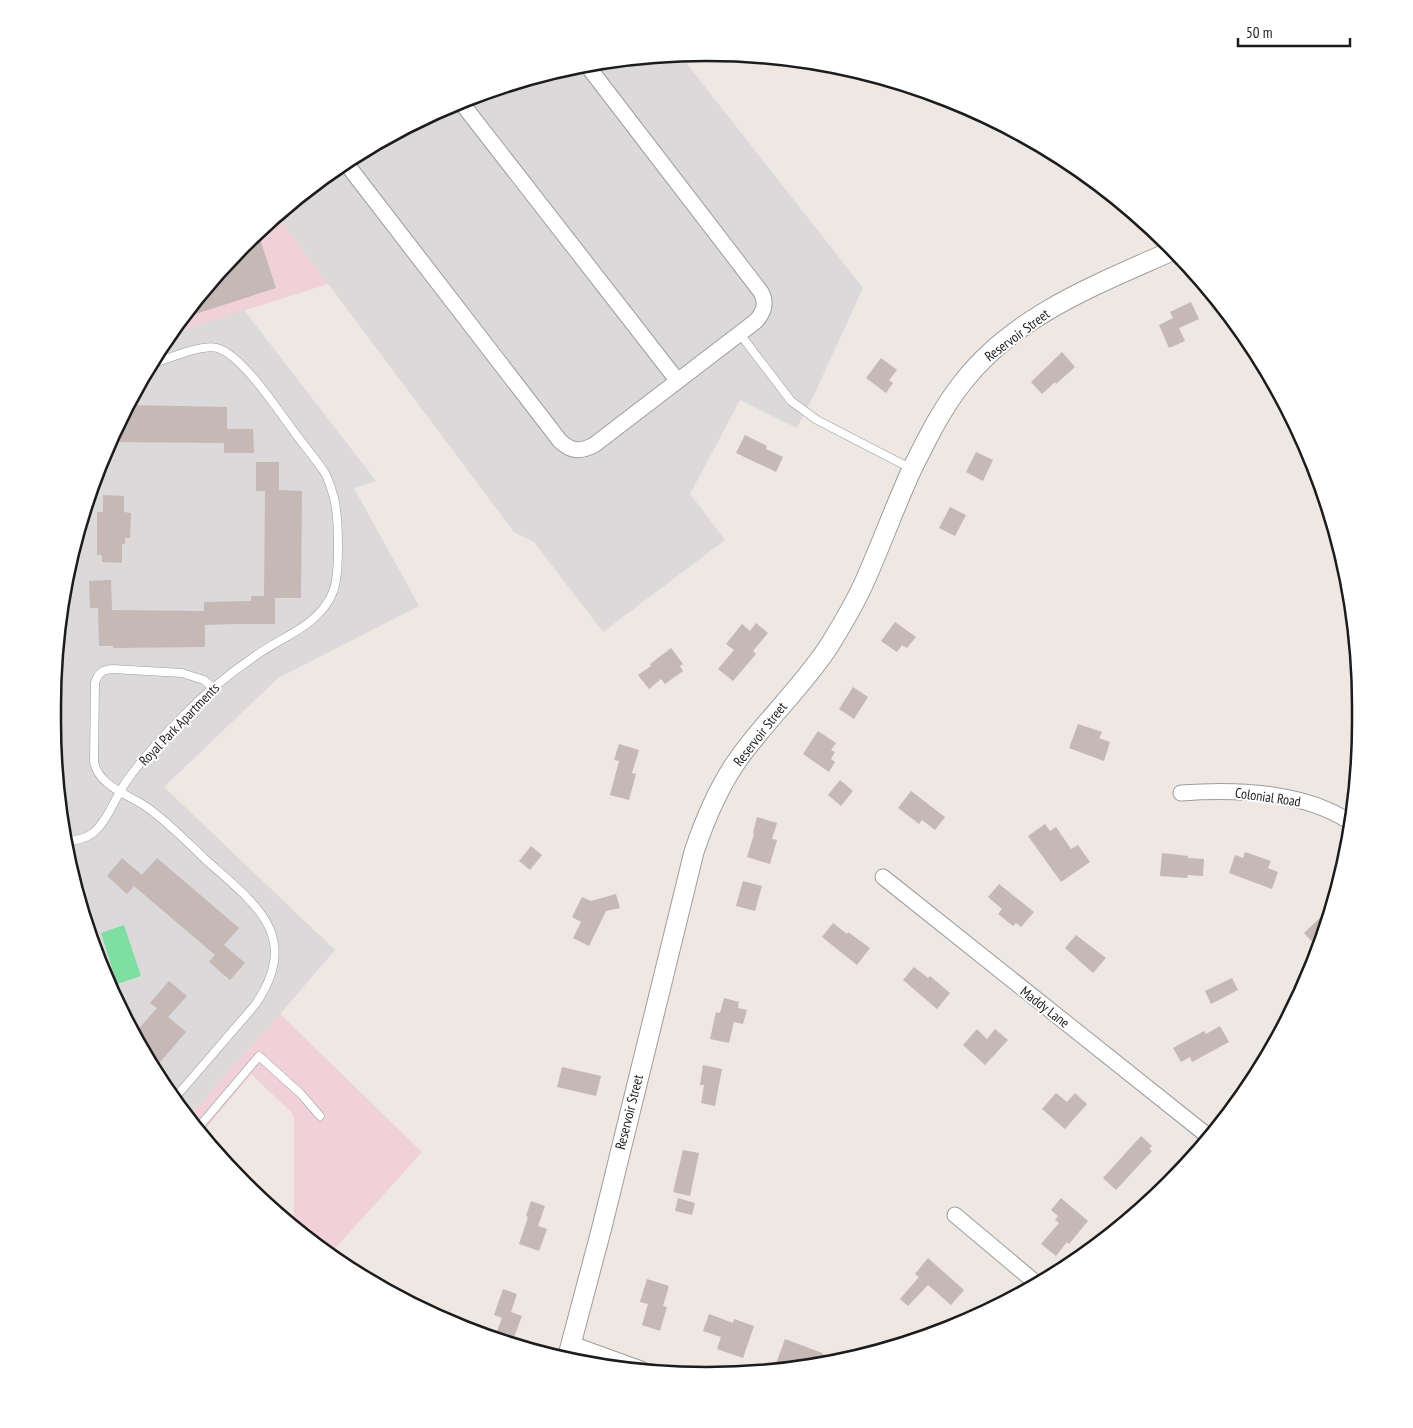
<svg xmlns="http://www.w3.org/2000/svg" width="1413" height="1428" font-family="'PT Sans Narrow',sans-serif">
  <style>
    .residential { fill: #dbd9da }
    .commercial { fill: #efd1d7 }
    .pitch { fill: #7fdea2 }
    .building { fill: #c5b8b5 }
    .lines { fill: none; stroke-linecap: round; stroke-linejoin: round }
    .service-casing { stroke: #9d9d9d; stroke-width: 9 }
    .minor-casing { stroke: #9d9d9d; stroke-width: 17 }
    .tertiary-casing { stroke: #9d9d9d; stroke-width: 21 }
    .service { stroke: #fff; stroke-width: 8 }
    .minor { stroke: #fff; stroke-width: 15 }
    .tertiary { stroke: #fff; stroke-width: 19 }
    .labels { text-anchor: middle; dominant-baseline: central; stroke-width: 4; stroke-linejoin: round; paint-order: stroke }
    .street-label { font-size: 14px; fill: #1c1c1c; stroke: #fff }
    .rim { fill: none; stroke: #1c1c1c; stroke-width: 2.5 }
  </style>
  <rect width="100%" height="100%" fill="#eee7e2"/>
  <g class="residential">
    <polygon points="680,55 863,288 813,397 797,428 740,400 690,494 725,540 603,632 534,542 514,532 278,217 343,163 456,102 579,65"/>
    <polygon points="244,310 376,481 354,488 419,606 278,678 164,787 335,950 280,1014 224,1075 189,1117 163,1085 102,972 65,849 53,721 65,579 102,457 163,343 170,334"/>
  </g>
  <g class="commercial">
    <polygon points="278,217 328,284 170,334 244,244"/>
    <polygon points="280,1014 422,1152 330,1254 294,1225 294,1118 292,1113 251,1074 202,1133 189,1117 224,1075"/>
  </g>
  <polygon class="pitch" points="124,925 141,976 117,984 101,933"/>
  <g class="building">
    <polygon points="258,233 276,288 183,318 244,244"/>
    <polygon points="1191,302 1199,319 1179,328 1185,341 1169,348 1159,325 1173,318 1170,312"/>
    <polygon points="1062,352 1075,367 1056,384 1055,382 1042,394 1031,382"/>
    <polygon points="881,358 897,370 889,380 893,383 886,393 866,378"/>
    <polygon points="130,405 227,407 227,429 253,429 254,453 224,453 224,443 110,442"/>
    <polygon points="745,435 767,446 766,449 783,457 776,472 736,453"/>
    <polygon points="976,452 993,460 983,481 966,472"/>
    <polygon points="256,462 279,462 279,490 302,491 301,598 275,598 275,624 233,624 205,625 205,647 113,648 113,646 99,646 98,608 90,608 89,581 111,580 112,610 204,611 204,602 251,601 251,596 264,596 265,491 256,491"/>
    <polygon points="103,495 124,496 124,512 131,513 130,538 125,538 125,544 122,544 122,563 102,562 102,555 97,555 97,512 103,512"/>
    <polygon points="950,507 966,515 955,536 939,528"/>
    <polygon points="895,622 916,637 907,648 902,645 897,652 881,641"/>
    <polygon points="756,623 768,633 753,651 756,654 733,681 718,669 734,650 726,644 742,624 750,631"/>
    <polygon points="671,648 683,664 680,666 683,671 665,684 661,679 649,689 638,675 651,666 650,664"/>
    <polygon points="853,687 868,697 854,719 839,709"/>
    <polygon points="1078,724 1102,732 1099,738 1110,742 1104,761 1069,748"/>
    <polygon points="818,731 836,743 831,750 835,752 831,759 835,762 829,772 803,754"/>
    <polygon points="619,744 639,750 632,773 636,774 629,800 610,795 619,761 614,760"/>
    <polygon points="840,780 853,791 841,806 828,795"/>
    <polygon points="911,791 945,817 935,830 922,820 919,824 898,808"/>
    <polygon points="757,817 777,823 772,839 777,840 770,864 747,857 754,834 753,833"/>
    <polygon points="1045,824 1050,831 1056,827 1071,849 1078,845 1090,862 1061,882 1028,836"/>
    <polygon points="531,846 542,855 530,870 519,861"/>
    <polygon points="1245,852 1271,861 1268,868 1278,872 1272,889 1229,873 1235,855 1243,858"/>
    <polygon points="1162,853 1188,856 1188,858 1204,859 1203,876 1188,875 1187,878 1160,876"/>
    <polygon points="122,858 142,875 157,858 239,928 224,945 245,963 230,980 209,962 215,955 134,886 127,894 107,876"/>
    <polygon points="743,881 762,886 755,911 736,906"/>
    <polygon points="999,884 1034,912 1021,927 1016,923 1013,926 998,914 1002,909 988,897"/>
    <polygon points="616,894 620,908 606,911 589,946 573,938 581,922 572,917 582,897 591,901"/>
    <polygon points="1330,908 1319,943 1318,948 1304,933"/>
    <polygon points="833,923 847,934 848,932 870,948 857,965 822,937"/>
    <polygon points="1076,935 1106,958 1093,973 1065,948"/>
    <polygon points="914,967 928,978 930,976 950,993 937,1009 903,980"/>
    <polygon points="1232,978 1238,990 1211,1004 1205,991"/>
    <polygon points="169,981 187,996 168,1017 186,1032 154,1069 135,1033 157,1008 150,1003"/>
    <polygon points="724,998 739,1002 738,1008 747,1010 743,1024 734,1022 729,1043 710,1039 716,1012 720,1013"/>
    <polygon points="1220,1026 1229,1042 1192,1062 1190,1057 1181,1062 1173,1048 1204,1031 1206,1034"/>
    <polygon points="977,1029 987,1039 995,1029 1008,1040 985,1065 963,1045"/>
    <polygon points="703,1065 722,1069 715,1106 701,1103 704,1085 700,1085"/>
    <polygon points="562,1067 601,1076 596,1096 557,1087"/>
    <polygon points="1056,1093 1067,1102 1075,1093 1087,1104 1065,1129 1042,1109"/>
    <polygon points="1141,1136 1152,1146 1149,1149 1152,1151 1116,1190 1103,1178"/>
    <polygon points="683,1150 699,1153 690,1196 673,1192"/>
    <polygon points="678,1198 695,1203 692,1215 675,1211"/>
    <polygon points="1061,1198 1088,1221 1069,1244 1067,1242 1056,1256 1041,1244 1059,1223 1055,1220 1058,1216 1051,1210"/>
    <polygon points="531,1201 545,1206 538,1226 547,1229 539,1251 519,1244 528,1217 526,1216"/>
    <polygon points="928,1258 964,1290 951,1305 928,1285 908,1306 900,1299 919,1277 915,1274"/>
    <polygon points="647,1279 669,1286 663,1306 667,1307 660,1331 642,1325 648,1304 640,1302"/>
    <polygon points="503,1289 517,1294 511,1312 522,1316 513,1340 496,1334 502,1318 494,1315"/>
    <polygon points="709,1314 733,1323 734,1319 754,1326 743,1358 717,1349 721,1337 703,1331"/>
    <polygon points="785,1339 822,1353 831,1363 803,1366 795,1363 794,1367 774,1369"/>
  </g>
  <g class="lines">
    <g class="service-casing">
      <g id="service">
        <polyline points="740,334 791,401 817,420 912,469"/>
        <path d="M64,841C74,841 85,839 93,833C109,819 116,795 128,779C143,757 164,736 183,716C205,693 229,674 255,656C283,636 319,626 333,592C340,575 339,518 334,498C332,491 329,480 325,473C317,461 307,449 298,437C281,415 243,355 217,348C201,344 168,359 152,364"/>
        <path d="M174,1099L255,1005C302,937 257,905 207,861C188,843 169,823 148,808C130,795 99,787 94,762L95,683C98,673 102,670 112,669L182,673L204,680L213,688"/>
        <polyline points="198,1128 259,1056 301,1094 320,1116"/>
      </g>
    </g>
    <g class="minor-casing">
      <g id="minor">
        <polyline points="460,101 677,380"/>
        <path d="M345,162L560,441C572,452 580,452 594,445L756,321C764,312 767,303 761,292L586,64"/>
        <path d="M1181,793C1237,789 1303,791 1350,822"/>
        <polyline points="883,877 1208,1136"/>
        <polyline points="955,1215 1036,1283"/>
        <polyline points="572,1344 641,1369"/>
      </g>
    </g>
    <g class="tertiary-casing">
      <path id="tertiary" d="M567,1359L602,1227L694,852C705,819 719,786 739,758C767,719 803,686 829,646C842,625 854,605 864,583C881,545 895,506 912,469C927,439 942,408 963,382C1015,315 1098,284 1174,250"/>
    </g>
    <use href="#service" class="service"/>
    <use href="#minor" class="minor"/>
    <use href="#tertiary" class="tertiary"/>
  </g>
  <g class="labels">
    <g class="street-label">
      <text transform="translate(1017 335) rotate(-37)">Reservoir Street</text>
      <text transform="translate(179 724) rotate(-46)">Royal Park Apartments</text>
      <text transform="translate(760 734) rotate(-52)">Reservoir Street</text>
      <text transform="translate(1268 797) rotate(8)">Colonial Road</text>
      <text transform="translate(1045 1007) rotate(38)">Maddy Lane</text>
      <text transform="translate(629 1112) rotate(-76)">Reservoir Street</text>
    </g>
  </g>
  <path d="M0 0H1413V1428H0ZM706 61H707A645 645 0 0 1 1352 706V722A645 645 0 0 1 707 1367H706A645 645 0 0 1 61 722V706A645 645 0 0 1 706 61Z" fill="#fff" fill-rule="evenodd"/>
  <path class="rim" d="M706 61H707A645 645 0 0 1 1352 706V722A645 645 0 0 1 707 1367H706A645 645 0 0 1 61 722V706A645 645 0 0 1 706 61Z"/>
  <path d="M1238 38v8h112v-8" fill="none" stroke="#1c1c1c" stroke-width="2.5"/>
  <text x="1246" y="38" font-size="15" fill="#1c1c1c" stroke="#ffffff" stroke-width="4" paint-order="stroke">50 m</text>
</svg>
